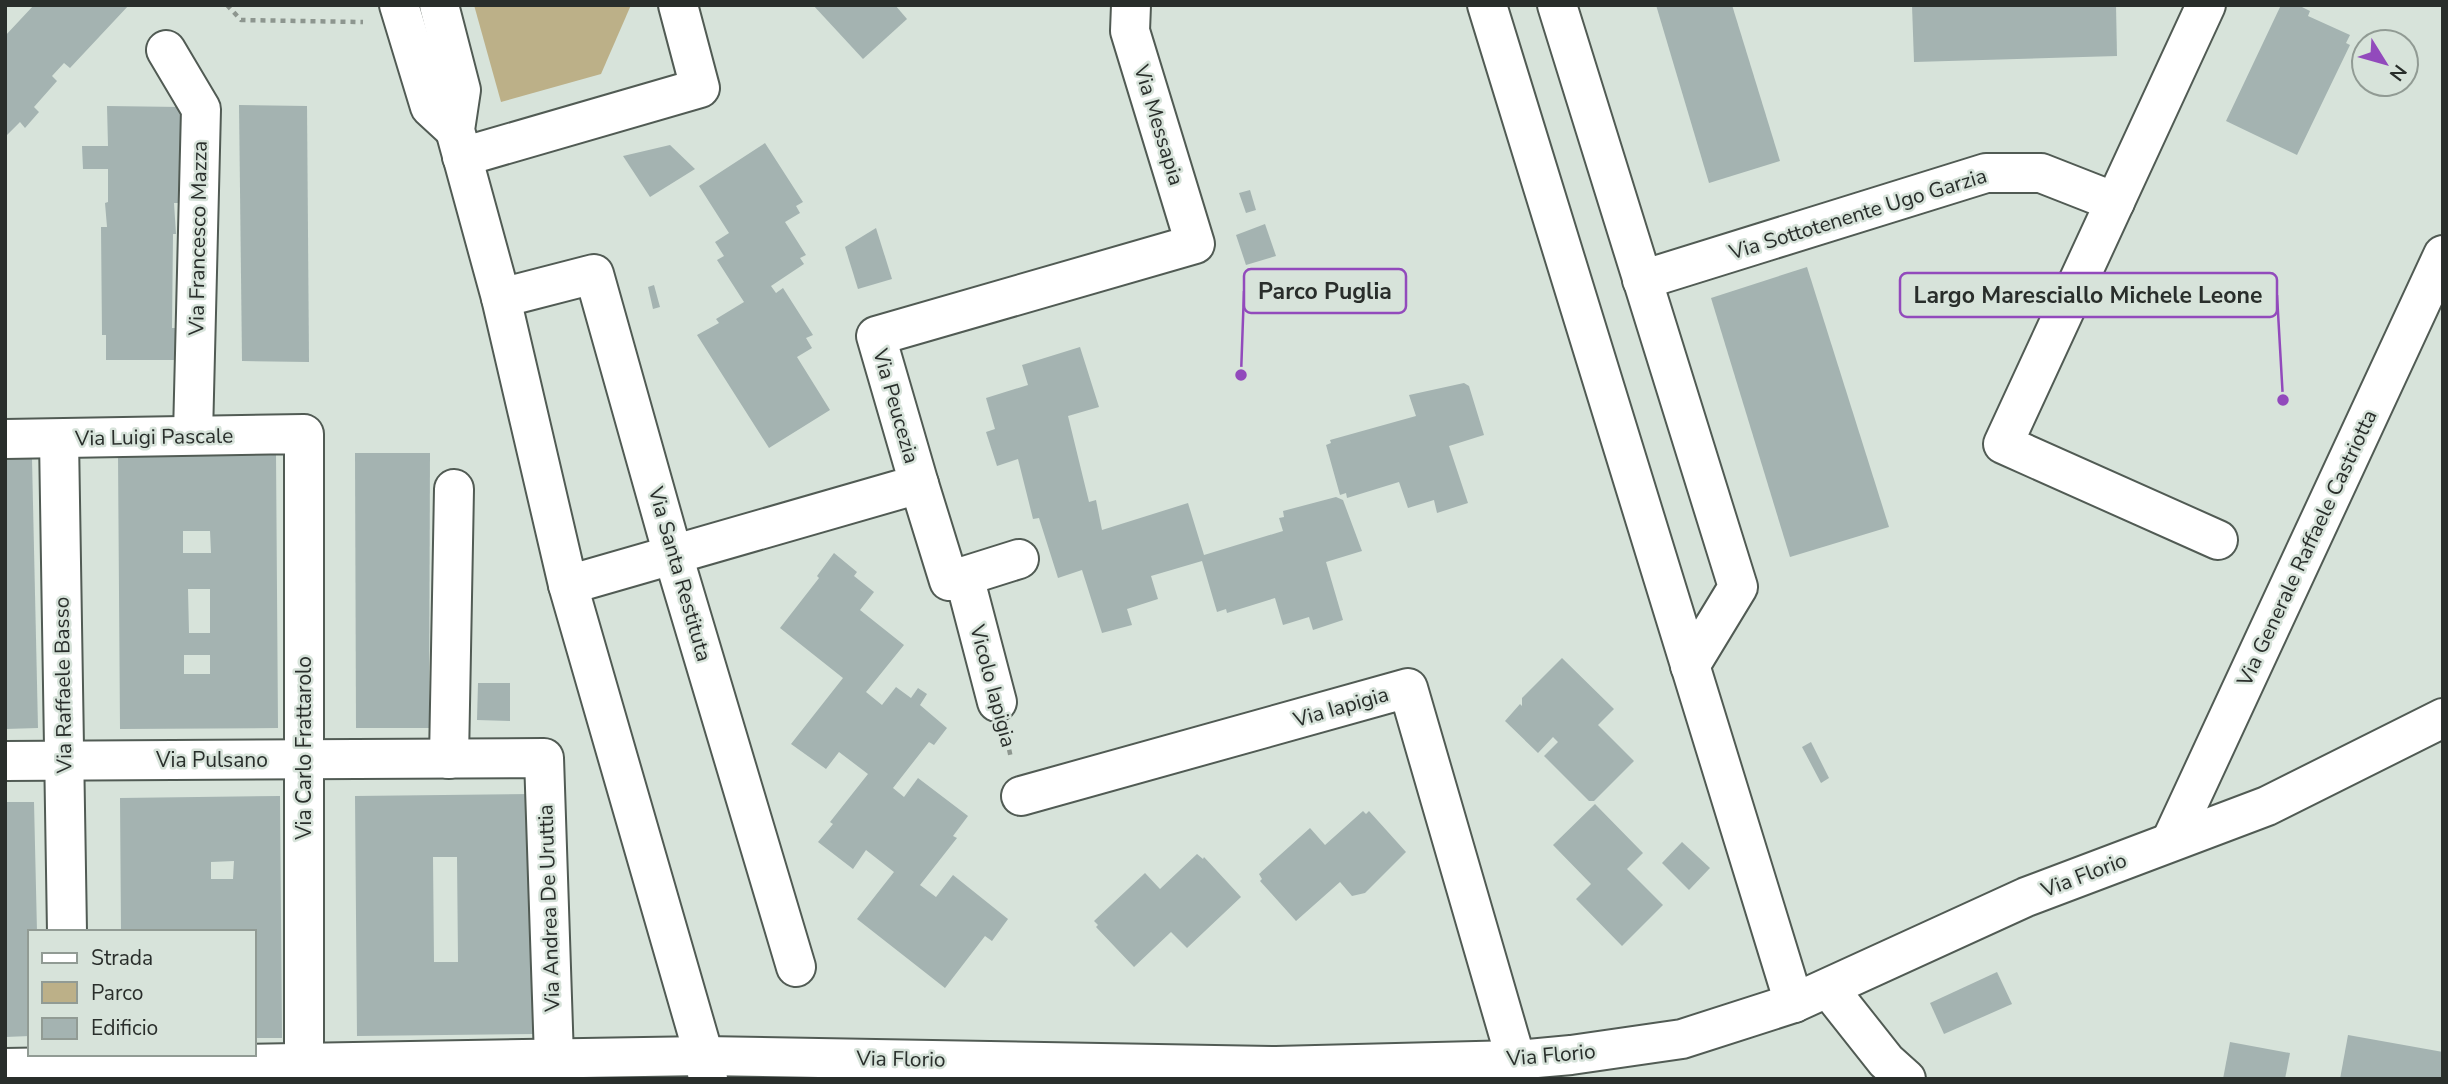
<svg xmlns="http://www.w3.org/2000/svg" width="2448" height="1084" font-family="'Nunito Sans',sans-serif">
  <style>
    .green { fill: #bcb088 }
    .building { fill: #a4b3b1; fill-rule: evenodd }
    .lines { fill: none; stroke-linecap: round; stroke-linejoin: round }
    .minor-casing { stroke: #515b54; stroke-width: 42 }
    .path { stroke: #8d968f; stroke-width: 4.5; stroke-dasharray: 5 5; stroke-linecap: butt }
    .minor { stroke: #fff; stroke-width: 38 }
    .labels { text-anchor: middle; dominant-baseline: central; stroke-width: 5; stroke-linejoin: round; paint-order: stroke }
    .street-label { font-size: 21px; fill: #292e2b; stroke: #d7e3da }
    .leader { fill: none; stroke: #924abc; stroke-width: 2.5 }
    .callout-dot { fill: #924abc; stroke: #d7e3da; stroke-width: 2.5 }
    .callout { fill: #d7e3da; stroke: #924abc; stroke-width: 2.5 }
    .callout-label { font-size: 23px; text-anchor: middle; font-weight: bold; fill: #292e2b }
  </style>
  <rect width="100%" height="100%" fill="#d7e3da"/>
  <polygon class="green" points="474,5 631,5 601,74 501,102"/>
  <g class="building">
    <polygon points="34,5 129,5 70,68 64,63 52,76 57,81 34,107 39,112 25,128 20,122 5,137 5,36"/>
    <polygon points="813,5 895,5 907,19 863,59"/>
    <polygon points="1656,5 1732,5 1780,161 1709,183"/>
    <polygon points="1912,5 2116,5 2117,56 1914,62"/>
    <polygon points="2281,5 2298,5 2310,11 2308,16 2350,35 2346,43 2350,45 2297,155 2226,121"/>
    <polygon points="239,105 307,106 309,362 242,361"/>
    <polygon points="107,106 181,107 181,203 174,203 176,234 173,234 172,328 177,328 177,360 106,360 106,335 102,335 101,227 107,227 105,203 108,202 108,169 83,169 82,146 108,146"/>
    <polygon points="765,143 803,202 796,206 800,213 785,222 806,255 800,258 804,264 771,286 776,293 783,288 813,335 806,338 812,348 797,357 830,410 769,448 697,335 719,323 716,319 744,302 717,260 724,256 715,242 729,233 699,186"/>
    <polygon points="670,145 695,169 650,197 623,156"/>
    <polygon points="1250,190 1256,210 1246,213 1239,193"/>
    <polygon points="1265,224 1276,256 1246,265 1236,235"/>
    <polygon points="876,228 892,279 858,289 845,247"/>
    <polygon points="1807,267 1889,527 1790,557 1711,298"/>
    <polygon points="654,285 660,307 653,309 648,287"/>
    <polygon points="1080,347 1099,407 1068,416 1089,502 1096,500 1102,530 1188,503 1204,555 1283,531 1279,518 1284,517 1283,511 1336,497 1343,500 1362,551 1326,562 1343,620 1313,630 1309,617 1283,625 1275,598 1227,613 1226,609 1217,612 1202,561 1151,576 1158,599 1127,609 1132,625 1102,633 1082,570 1058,578 1039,518 1033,519 1018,459 997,466 986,432 995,429 986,398 1028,385 1022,365"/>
    <polygon points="1464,383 1469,386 1484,435 1449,446 1468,503 1437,513 1434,500 1408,508 1399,482 1347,498 1346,493 1340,495 1326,445 1331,443 1330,440 1416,416 1409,395"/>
    <polygon points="355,453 430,453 429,728 356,728"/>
    <path d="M276,454L278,728L120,729L118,455ZM183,531H210L211,553H183ZM188,589H210V633H189ZM184,655H210V674H184Z"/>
    <polygon points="5,459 32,459 38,728 5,729"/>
    <polygon points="834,553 857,572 854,576 874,592 860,610 904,645 866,692 882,705 896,687 911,698 918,688 927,694 920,705 947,728 934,745 929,742 893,788 904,797 918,778 968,816 953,836 957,838 920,885 936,897 953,875 1008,919 992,941 985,936 945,988 857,919 894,872 866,850 853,869 818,842 833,824 830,822 868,774 839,752 826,769 791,744 843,678 780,628 819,578 817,576"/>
    <polygon points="1562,658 1614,709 1598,725 1634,761 1594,801 1589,801 1544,756 1558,742 1553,737 1538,753 1505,721 1520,704 1522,706 1522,698"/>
    <polygon points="478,683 510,683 510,721 477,720"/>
    <polygon points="1811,742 1829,778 1821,783 1802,747"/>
    <path d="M532,794L534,1034L357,1036L355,796ZM433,857H457L458,962H434Z"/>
    <path d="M280,796L282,1038H254V932H121L120,798ZM234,861L233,879H211V862Z"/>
    <polygon points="5,802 34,802 37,932 30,932 30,1036 5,1037"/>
    <polygon points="1595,804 1643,853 1627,869 1663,905 1622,946 1576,899 1591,884 1553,845"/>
    <polygon points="1363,811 1366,814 1369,811 1406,852 1365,893 1352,896 1340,882 1296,921 1260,881 1262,879 1259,874 1310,828 1325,845"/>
    <polygon points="1682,842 1710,868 1689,890 1662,863"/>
    <polygon points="1197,854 1203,859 1204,857 1241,897 1187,948 1171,932 1134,967 1096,927 1098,925 1094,921 1145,873 1160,889"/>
    <polygon points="1997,972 2012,1004 1944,1034 1930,1003"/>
    <polygon points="2348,1035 2443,1052 2443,1079 2340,1079"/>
    <polygon points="2230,1042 2290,1053 2285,1079 2223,1079"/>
  </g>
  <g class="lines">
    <g class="minor-casing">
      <g id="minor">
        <polyline points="399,5 430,107 455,130"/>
        <polyline points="439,5 461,90 455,130 501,298 568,585 704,1056 708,1079"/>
        <polyline points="1487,5 1794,1003"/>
        <polyline points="1557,5 1738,587 1690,666"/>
        <polyline points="2206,5 2003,444 2218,540"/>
        <polyline points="166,50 201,109 193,435"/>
        <polyline points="462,157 700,88 678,5"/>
        <polyline points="1642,280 1986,173 2041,173 2115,202"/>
        <polyline points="501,298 594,274 673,555 796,967"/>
        <polyline points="5,439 304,434 304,1063"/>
        <polyline points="59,439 67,932"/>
        <polyline points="919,484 949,581 1019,559"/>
        <polyline points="964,576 997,702"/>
        <polyline points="568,585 919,484 876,336 1195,244 1130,31 1131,5"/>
        <polyline points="449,759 454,489"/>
        <polyline points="5,761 544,758 554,1058"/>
        <polyline points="1021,796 1408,688 1516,1060"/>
        <polyline points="2171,841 2443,255"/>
        <polyline points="1829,989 1886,1061 1906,1079"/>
        <polyline points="5,1068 704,1056 1276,1066 1516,1060 1571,1055 1682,1039 1794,1003 2026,897 2267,806 2443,718"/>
      </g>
    </g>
    <g class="path">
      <polyline points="227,5 241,20 363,22"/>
      <polyline points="1007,740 1011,758"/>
    </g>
    <use href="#minor" class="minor"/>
  </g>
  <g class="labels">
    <g class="street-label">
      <text transform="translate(1159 125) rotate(73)">Via Messapia</text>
      <text transform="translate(1858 214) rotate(-17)">Via Sottotenente Ugo Garzia</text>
      <text transform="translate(198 238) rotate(-89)">Via Francesco Mazza</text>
      <text transform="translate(896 406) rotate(74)">Via Peucezia</text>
      <text transform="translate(154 437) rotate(-1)">Via Luigi Pascale</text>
      <text transform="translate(2307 548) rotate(-65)">Via Generale Raffaele Castriotta</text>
      <text transform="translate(680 574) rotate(74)">Via Santa Restituta</text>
      <text transform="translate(63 685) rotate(-91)">Via Raffaele Basso</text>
      <text transform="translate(993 686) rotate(75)">Vicolo Iapigia</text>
      <text transform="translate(1341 707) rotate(-16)">Via Iapigia</text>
      <text transform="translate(304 748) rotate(-90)">Via Carlo Frattarolo</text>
      <text x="212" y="760">Via Pulsano</text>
      <text transform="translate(2084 875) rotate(-21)">Via Florio</text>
      <text transform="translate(549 908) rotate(-92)">Via Andrea De Uruttia</text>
      <text transform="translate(1551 1055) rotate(-5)">Via Florio</text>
      <text transform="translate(901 1059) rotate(1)">Via Florio</text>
    </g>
  </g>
  <path class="leader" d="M1241 375L1244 291M2283 400L2277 295"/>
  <g class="callout-dot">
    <circle cx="1241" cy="375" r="7"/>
    <circle cx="2283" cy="400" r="7"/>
  </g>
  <g class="callout">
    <rect x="1244" y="269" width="162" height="44" rx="7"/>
    <rect x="1900" y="273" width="377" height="44" rx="7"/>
  </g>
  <g class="callout-label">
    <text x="1325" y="299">Parco Puglia</text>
    <text x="2088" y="303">Largo Maresciallo Michele Leone</text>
  </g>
  <rect width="2448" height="1084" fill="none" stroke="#292e2b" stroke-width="14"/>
  <rect x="28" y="930" width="228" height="126" fill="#d7e3da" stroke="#919b94" stroke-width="2"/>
  <rect x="42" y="953" width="35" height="10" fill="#ffffff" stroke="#919b94" stroke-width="2"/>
  <text x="91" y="965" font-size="21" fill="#292e2b">Strada</text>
  <rect x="42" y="982" width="35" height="21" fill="#bcb088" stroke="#919b94" stroke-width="2"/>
  <text x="91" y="1000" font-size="21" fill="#292e2b">Parco</text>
  <rect x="42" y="1018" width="35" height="21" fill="#a4b3b1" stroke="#919b94" stroke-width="2"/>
  <text x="91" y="1035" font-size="21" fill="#292e2b">Edificio</text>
  <g transform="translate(2385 63) rotate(127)"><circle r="33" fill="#d7e3da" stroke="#919b94" stroke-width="2"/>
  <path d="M0-5L12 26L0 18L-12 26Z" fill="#924abc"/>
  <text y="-10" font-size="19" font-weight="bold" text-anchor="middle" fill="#292e2b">N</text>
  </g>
</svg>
